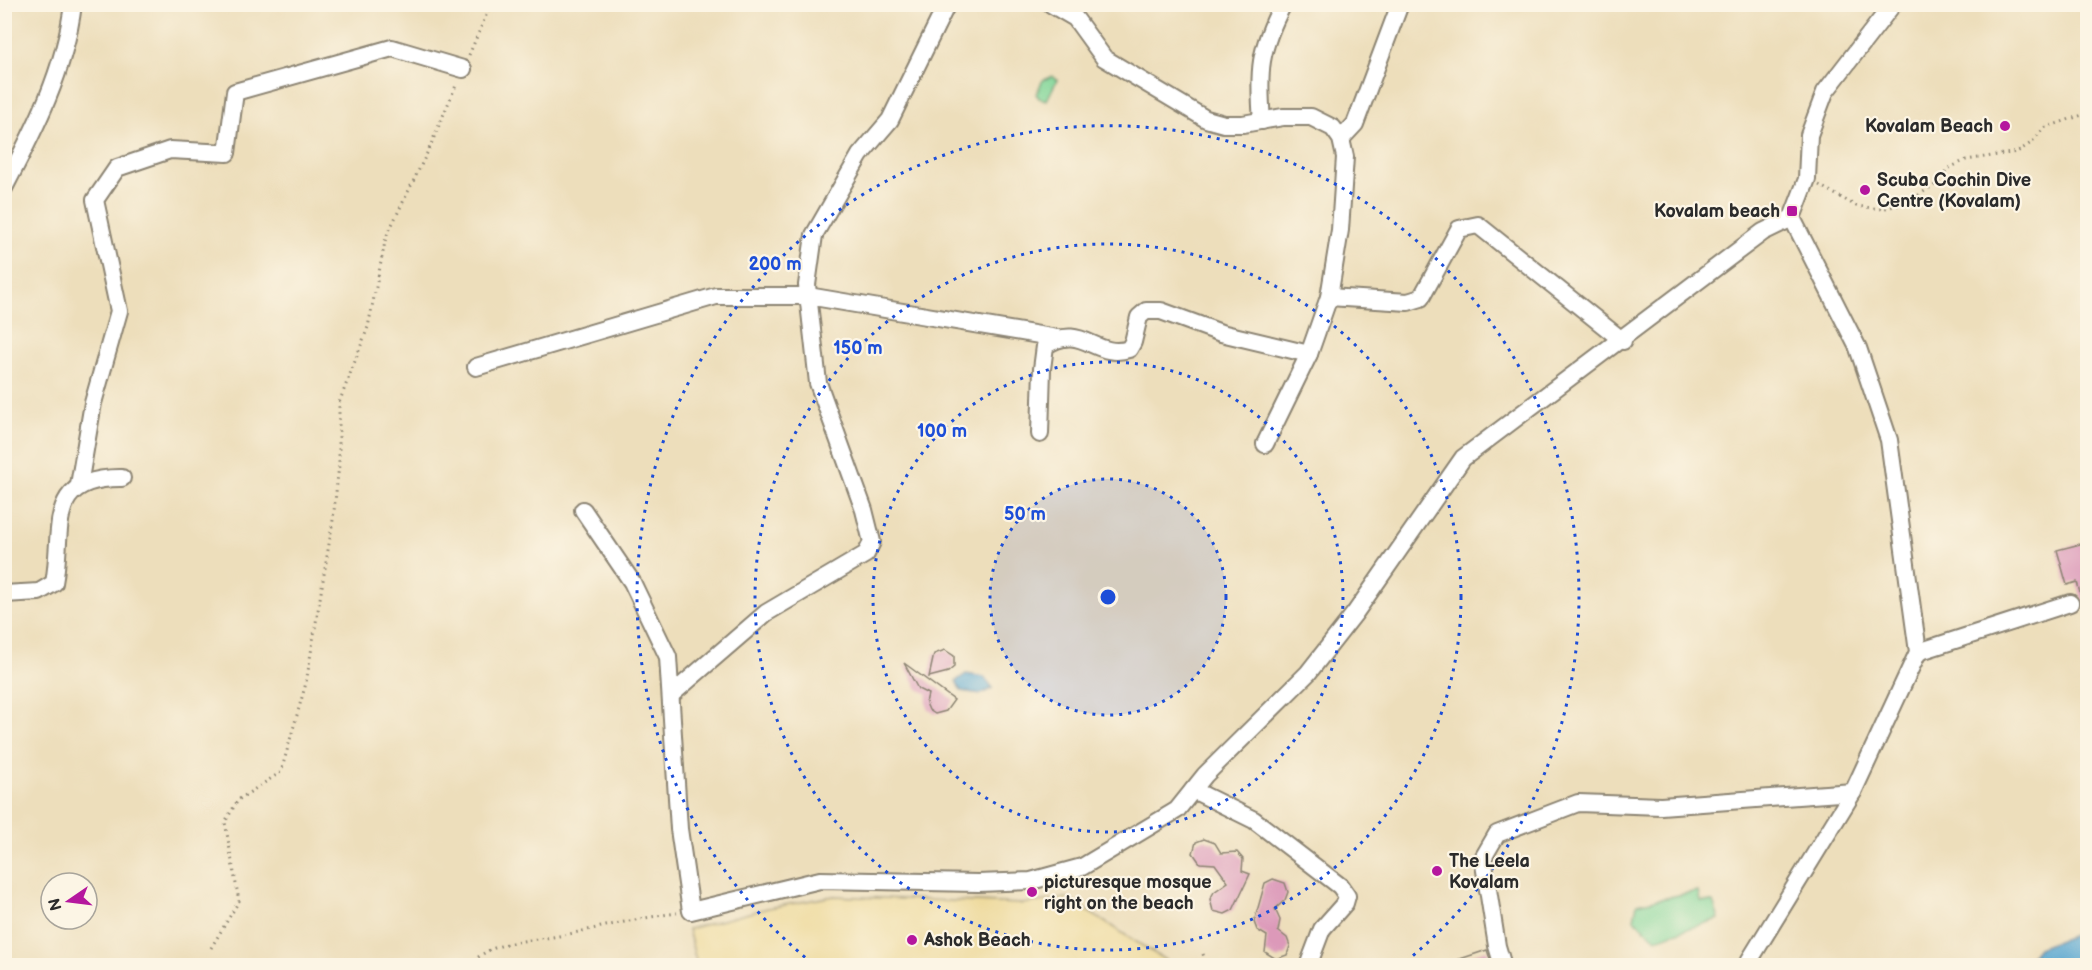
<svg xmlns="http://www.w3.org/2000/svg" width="2092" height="970" font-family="'Balsamiq Sans',sans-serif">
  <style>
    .green { fill: #80d597; stroke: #568061; stroke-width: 1.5 }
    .sand { fill: #eeda9e; stroke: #8c8264; stroke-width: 1.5 }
    .water { fill: #56a6d0; stroke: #40687e; stroke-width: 1.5 }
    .building { fill: #dc99b9 }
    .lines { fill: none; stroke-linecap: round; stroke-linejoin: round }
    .minor-casing { stroke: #8c8473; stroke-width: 20 }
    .path { stroke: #8c8473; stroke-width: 3; stroke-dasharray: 1.5 4.5; stroke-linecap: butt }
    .minor { stroke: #fff; stroke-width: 16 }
    .ring { fill: none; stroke: #1d4ed8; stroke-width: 3; stroke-dasharray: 3 6 }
    .poi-dot { fill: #b5179e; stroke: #fcf5e5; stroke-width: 2 }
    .labels { text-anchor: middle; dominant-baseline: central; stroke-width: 4.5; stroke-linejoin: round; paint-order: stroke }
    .poi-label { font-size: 18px; font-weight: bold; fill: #2b2b2b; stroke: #fcf5e5; text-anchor: start }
    .centre { fill: #1d4ed8; stroke: #fcf5e5; stroke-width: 3 }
    .ring-label { font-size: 18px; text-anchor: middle; font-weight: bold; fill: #1d4ed8; stroke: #fcf5e5; stroke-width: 4.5; stroke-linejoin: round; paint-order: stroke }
  </style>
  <rect width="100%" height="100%" fill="#fcf5e5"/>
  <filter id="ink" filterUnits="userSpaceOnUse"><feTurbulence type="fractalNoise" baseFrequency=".0167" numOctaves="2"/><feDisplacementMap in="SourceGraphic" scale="12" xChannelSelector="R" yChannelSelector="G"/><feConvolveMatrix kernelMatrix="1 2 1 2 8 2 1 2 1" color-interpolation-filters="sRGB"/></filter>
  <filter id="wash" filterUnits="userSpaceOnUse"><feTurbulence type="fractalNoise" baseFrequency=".008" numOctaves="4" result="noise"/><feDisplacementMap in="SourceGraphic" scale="24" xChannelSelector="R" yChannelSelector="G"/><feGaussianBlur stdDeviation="1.35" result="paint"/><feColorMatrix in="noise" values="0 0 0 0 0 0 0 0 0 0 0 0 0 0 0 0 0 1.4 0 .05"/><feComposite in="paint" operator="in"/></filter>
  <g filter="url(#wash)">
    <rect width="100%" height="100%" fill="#eddebb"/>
    <g class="green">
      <polygon points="1052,76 1057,80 1047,100 1039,98 1036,94 1043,80"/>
      <polygon points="1698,891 1700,901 1713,902 1719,919 1656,939 1634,919 1637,904"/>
    </g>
    <polygon class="sand" points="834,896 1022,904 1067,898 1173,965 697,965 688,929 768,908"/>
    <g class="water">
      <polygon points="966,674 984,677 993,688 981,694 961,691 956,681"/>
      <polygon points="2087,930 2087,965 2030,965 2030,958 2038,948"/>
    </g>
    <g id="blocks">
      <g class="building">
        <polygon points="2088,542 2088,607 2084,607 2077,582 2067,585 2057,550"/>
        <polygon points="945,650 954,656 954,667 948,672 929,677 934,654"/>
        <polygon points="904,663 954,700 946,711 935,714 929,710 926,703 928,694 918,689"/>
        <polygon points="1204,839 1215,843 1221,853 1237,852 1243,859 1242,871 1250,874 1233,910 1225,914 1213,911 1210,899 1214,892 1228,882 1215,864 1200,863 1193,853 1196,842"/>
        <polygon points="1273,879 1285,883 1288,892 1285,900 1275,909 1280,920 1278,931 1287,938 1290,946 1287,955 1276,959 1265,952 1267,936 1257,930 1254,922 1265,883"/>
        <polygon points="1487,950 1492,965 1449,966 1448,963"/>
      </g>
    </g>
  </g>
  <g filter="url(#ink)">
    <use href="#blocks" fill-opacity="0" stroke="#8c8473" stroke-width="1.5"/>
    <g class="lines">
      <g class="minor-casing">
        <g id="minor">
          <polyline points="1051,4 1075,18 1104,58 1206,119 1224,124 1243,124 1283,117 1311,117 1333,128 1341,139 1345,157 1340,230 1329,297 1309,354 1265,444"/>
          <path d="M1262,121C1258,71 1259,50 1283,4"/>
          <polyline points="1341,139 1355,124 1400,4"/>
          <path d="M4,188C35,129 65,71 73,4"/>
          <polyline points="1329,297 1408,302 1421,298 1459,229 1478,225 1623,341"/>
          <polyline points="476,367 716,296 808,296 1057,338"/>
          <path d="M1040,434L1042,369L1045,346C1082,321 1095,360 1129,349L1133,342L1139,317L1146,311H1161L1221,333L1309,354"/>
          <polyline points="79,485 93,403 119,311 95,200 117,168 170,150 227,153 235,92 392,48 463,69"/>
          <polyline points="583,510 632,582 668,657 679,829 691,911 820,880 978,883 1031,881 1082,867 1177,810 1205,775 1308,673 1355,613 1463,458 1763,232 1792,218 1807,179 1809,135 1825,92 1893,4"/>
          <path d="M4,594L39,592L54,583C64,529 44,477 122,478"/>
          <polyline points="1918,652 2070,603"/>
          <polyline points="671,695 766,613 866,554 872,542 864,510 818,383 807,285 814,235 860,155 890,120 947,4"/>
          <polyline points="1193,790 1254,820 1340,886 1347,896 1345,903 1322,929 1308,966"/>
          <polyline points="1503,966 1497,946 1483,858 1497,834 1578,803 1661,806 1853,792"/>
          <polyline points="1746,966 1853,792 1918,652 1889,440 1858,348 1792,218"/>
        </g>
      </g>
      <g class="path">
        <polyline points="469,55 491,4"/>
        <polyline points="1819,185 1856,206 1881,209 1904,204 1938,183 1947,169 1966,160 2017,152 2031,143 2044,128 2088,113"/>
        <polyline points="211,948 239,901 225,822 238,800 281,772 306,683 333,520 339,465 339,403 368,327 386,237 429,149 457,83"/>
        <polyline points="1203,954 1207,966"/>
        <path d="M470,966C488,940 532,941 559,936C599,928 637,918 677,913"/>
      </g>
      <use href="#minor" class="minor"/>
    </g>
  </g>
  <circle cx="1108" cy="597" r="118" fill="#1d4ed8" fill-opacity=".12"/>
  <g class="ring">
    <circle cx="1108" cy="597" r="118"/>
    <circle cx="1108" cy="597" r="235"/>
    <circle cx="1108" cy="597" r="353"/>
    <path d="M812 963A471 471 0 1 1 1404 963"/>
  </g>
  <g class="poi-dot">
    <circle cx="2005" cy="126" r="6"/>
    <circle cx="1865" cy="190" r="6"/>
    <rect x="1786" y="205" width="12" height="12" rx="3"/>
    <circle cx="1437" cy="871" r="6"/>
    <circle cx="1032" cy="892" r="6"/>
    <circle cx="912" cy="940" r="6"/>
  </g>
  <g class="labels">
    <g class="poi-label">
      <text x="1993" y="126" text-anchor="end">Kovalam Beach</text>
      <text x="1877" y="180">Scuba Cochin Dive<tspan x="1877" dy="21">Centre (Kovalam)</tspan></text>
      <text x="1780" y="211" text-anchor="end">Kovalam beach</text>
      <text x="1449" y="861">The Leela<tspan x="1449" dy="21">Kovalam</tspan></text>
      <text x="1044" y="882">picturesque mosque<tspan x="1044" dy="21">right on the beach</tspan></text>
      <text x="924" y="940">Ashok Beach</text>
    </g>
  </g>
  <circle cx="1108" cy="597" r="9" class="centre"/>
  <g class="ring-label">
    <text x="775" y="270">200 m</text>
    <text x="858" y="354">150 m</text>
    <text x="942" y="437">100 m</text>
    <text x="1025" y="520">50 m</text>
  </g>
  <rect width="2092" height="970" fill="none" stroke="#fcf5e5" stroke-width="24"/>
  <g transform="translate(69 901) rotate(256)"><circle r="28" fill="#fcf5e5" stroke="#a8a49b" stroke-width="1.5"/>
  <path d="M0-4.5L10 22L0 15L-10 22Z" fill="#b5179e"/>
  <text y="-9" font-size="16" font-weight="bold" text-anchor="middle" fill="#2b2b2b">N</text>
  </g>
</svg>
